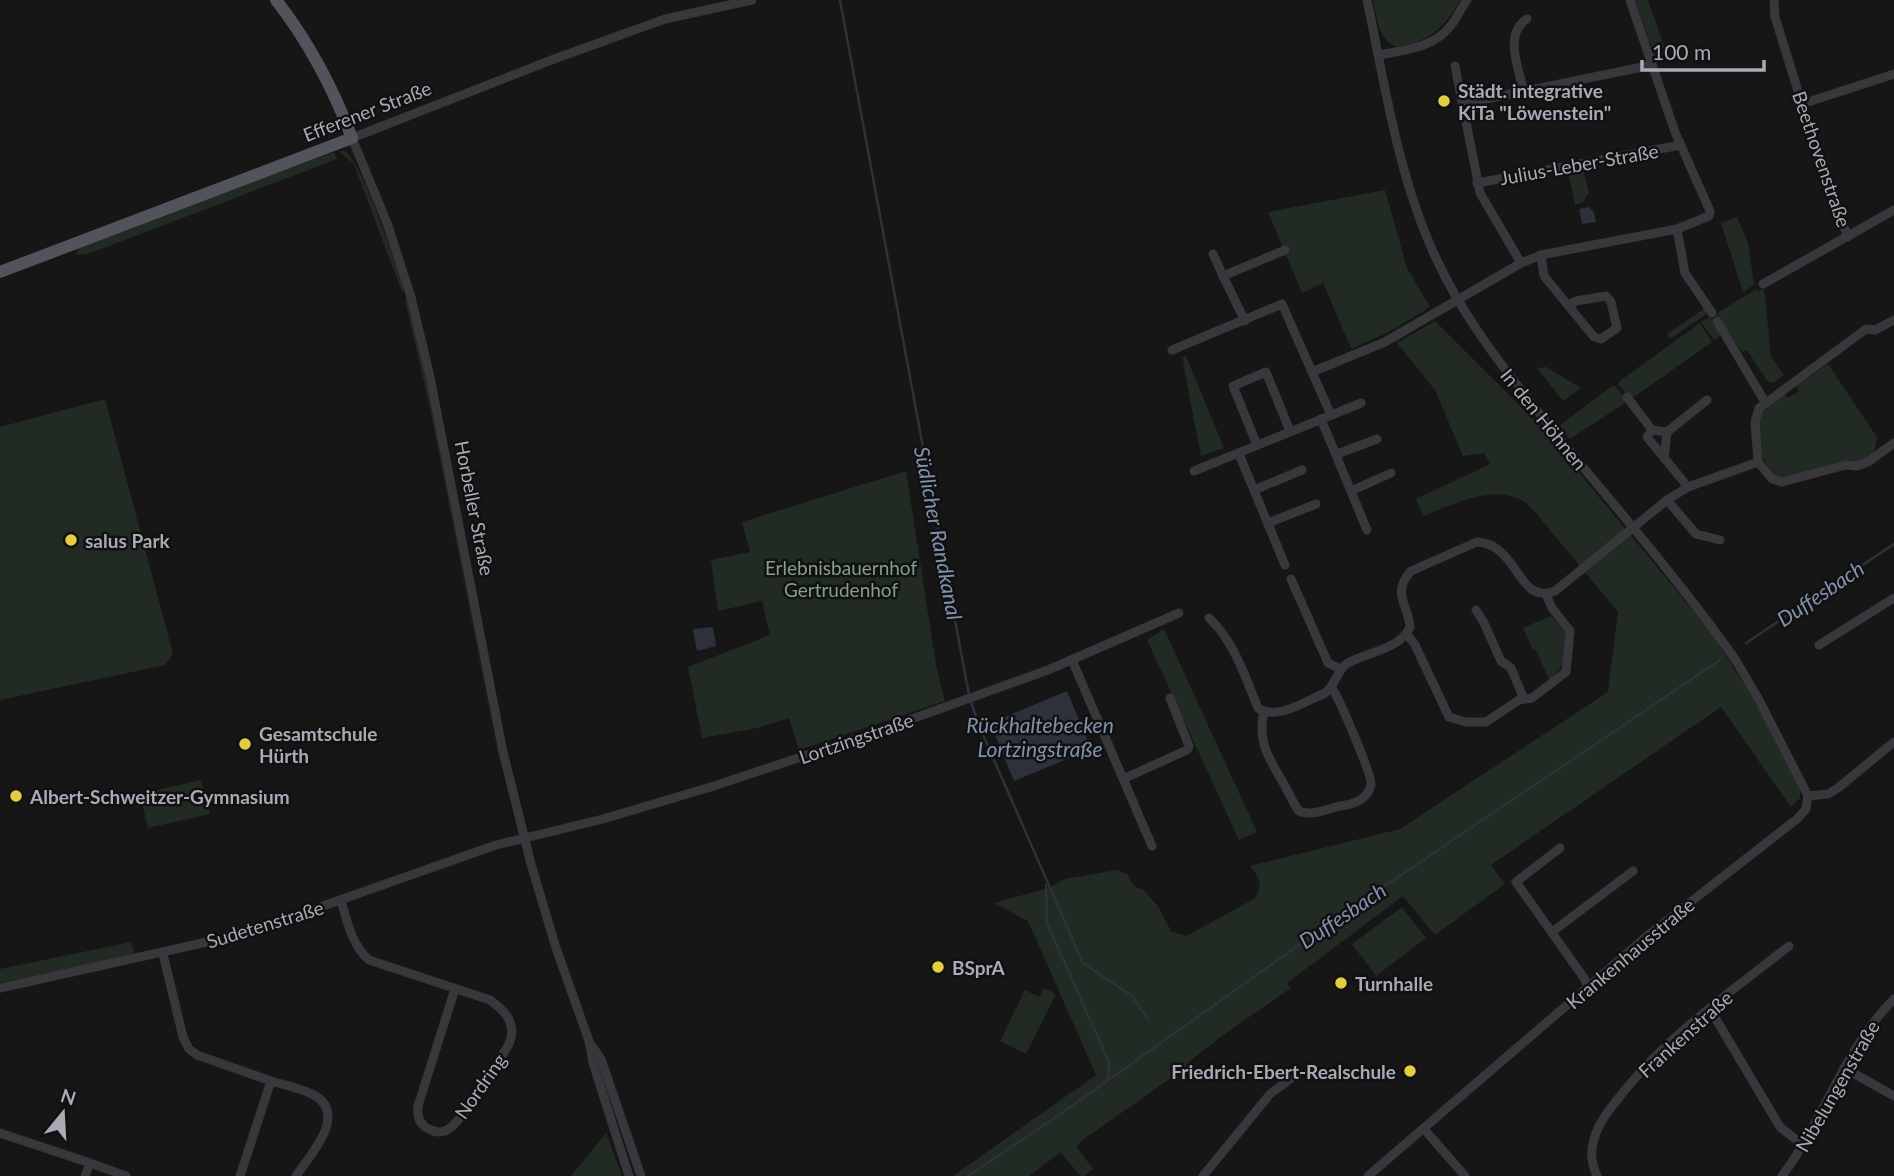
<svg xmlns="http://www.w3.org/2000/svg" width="1894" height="1176" font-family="Lato,sans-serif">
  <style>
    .green { fill: #222a24 }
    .water { fill: #2d313a }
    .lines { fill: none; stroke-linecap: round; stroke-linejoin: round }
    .stream { stroke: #2d313a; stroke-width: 2.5 }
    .minor { stroke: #37373c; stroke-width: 9 }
    .major { stroke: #53535b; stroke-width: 12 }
    .poi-dot { fill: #e3ce42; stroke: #111112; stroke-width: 2.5 }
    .labels { text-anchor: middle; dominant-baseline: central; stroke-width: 5; stroke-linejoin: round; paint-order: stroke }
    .poi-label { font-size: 19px; font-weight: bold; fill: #a9aab6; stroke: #111112; text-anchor: start }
    .street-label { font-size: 19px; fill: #a9aab6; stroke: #111112 }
    .park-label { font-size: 19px; fill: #81a089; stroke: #111112 }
    .water-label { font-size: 21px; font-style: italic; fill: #8291ae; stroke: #111112 }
  </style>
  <rect width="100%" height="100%" fill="#161617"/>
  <g class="green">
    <path d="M1373,0H1460C1446,27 1427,43 1396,47C1378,39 1377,18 1373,0Z"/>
    <polygon points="1635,0 1648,0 1667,54 1656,59"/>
    <path d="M339,151H345C364,166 394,261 404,289L402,292L354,164Z"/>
    <polygon points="334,152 337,159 88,254 75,255 80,247 168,212"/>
    <polygon points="1583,169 1589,193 1582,203 1575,205 1568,171"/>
    <polygon points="1385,190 1407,268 1430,307 1389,332 1353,348 1351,348 1323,283 1302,293 1268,212"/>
    <polygon points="1737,217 1748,242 1754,285 1743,292 1721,223"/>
    <polygon points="1764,288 1771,356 1784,375 1773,383 1768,382 1747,350 1742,352 1717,315 1720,311 1757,289 1758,291"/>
    <polygon points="407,299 420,350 509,812 430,408 405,300"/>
    <polygon points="1705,308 1708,313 1670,339 1667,334"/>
    <polygon points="1710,317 1722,335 1714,340 1701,322"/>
    <path d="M1435,321L1543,429L1710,631L1750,693L1793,773L1800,787V798L1791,807L1721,707L1491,865L1505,884L1435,935L1403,896L1287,983L1291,988L1226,1033L1191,1060L1185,1068L1080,1142L1077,1147L1093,1169L1084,1176H1080L1061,1152L1029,1176H953L1096,1075L1028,921L994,903L1048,888L1065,879L1117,870L1127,874L1134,886L1143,890L1158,906L1171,931L1186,936L1254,899C1264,887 1259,877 1250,866L1400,829L1608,692L1618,612L1535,512C1531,508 1527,503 1523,501C1493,484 1451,505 1423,516L1416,499L1490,464L1484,453L1463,456L1435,390L1397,343Z"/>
    <polygon points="1700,323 1712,342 1631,399 1618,384 1621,380"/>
    <polygon points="1186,356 1224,448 1201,456 1184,368 1183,357"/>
    <polygon points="1828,364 1877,437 1874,454 1856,463 1851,460 1787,478 1774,476 1761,456 1758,415 1760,411 1785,393 1788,398 1799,391 1796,386"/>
    <polygon points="1546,367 1581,388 1563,401 1537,368"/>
    <polygon points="1612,386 1615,386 1626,399 1625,403 1570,439 1559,426"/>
    <polygon points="105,399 173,654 165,665 0,700 0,427"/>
    <polygon points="906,471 936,665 945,701 799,750 789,718 757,728 702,738 688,667 770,635 762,601 718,611 711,560 750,552 742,522"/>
    <path d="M1551,616L1566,633C1564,654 1568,666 1549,680L1536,650L1532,648L1523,628Z"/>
    <polygon points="1164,629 1257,832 1239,840 1147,640"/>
    <polygon points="201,780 210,814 148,828 140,794"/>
    <polygon points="1402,907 1426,938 1376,976 1352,944"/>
    <polygon points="131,942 135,955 0,983 0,969"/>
    <polygon points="1044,988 1056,994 1026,1054 1000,1041 1025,990 1039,997"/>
    <polygon points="606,1133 622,1176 571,1176"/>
  </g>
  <g class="water">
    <polygon points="1588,207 1594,212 1596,222 1582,224 1579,209"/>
    <polygon points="713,627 716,646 697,651 693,629"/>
    <polygon points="1067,691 1091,749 1014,781 990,723"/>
  </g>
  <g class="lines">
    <g class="stream">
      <polyline points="840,0 969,695"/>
      <polyline points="1746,643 1894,544"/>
      <polyline points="971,702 980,728 1083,963 1132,996 1148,1019"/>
      <polyline points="1046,885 1047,923 1108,1060 1109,1070 1107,1079"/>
      <polyline points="968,1176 1069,1108 1330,923 1720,660"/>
    </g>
    <g class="minor">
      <path d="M1367,0C1385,85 1398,176 1435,256C1463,318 1505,370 1547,423C1610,501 1677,577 1735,659L1758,698L1808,796"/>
      <polyline points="1774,0 1775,17 1826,181 1848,237"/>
      <path d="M1378,55C1405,50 1435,48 1452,24C1458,16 1461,8 1467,0"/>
      <polyline points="1455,66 1480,193 1521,263"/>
      <path d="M1524,92C1519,69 1503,34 1527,19"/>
      <polyline points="1462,104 1652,65"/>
      <polyline points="1802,104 1894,74"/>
      <polyline points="1477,183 1681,145"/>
      <polyline points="1677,229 1685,273 1712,313"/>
      <polyline points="1213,254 1223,276"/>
      <polyline points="1541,255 1544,276 1594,337 1601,339 1617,328 1611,302 1606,296 1576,301 1569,305"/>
      <polyline points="1763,284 1894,210"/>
      <polyline points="1894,320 1875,330 1866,329 1759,408 1755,422 1758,462 1772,479 1782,482 1846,465 1857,466 1868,462 1894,443"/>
      <polyline points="1245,321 1223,276 1285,250"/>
      <polyline points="1717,321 1765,402"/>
      <polyline points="1172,350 1282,304 1331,415"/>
      <polyline points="1312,372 1385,342 1521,263 1541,255 1677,229 1709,216 1710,211 1675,132 1630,0"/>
      <polyline points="1627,397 1652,430 1647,437 1688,487"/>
      <polyline points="1321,419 1367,530"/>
      <polyline points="1652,430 1667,432 1664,458"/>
      <polyline points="1667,432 1707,400"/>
      <polyline points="1257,445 1233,386 1266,372 1290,431"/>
      <polyline points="1239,454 1285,565"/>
      <polyline points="1337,454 1377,439"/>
      <polyline points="1194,471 1361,403"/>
      <polyline points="1254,490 1302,470"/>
      <polyline points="1351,491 1391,473"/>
      <polyline points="1667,500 1696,534 1720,540"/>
      <polyline points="1268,523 1316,504"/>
      <polyline points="1291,579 1328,663 1341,669"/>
      <polyline points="1476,610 1484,623 1501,661 1511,668 1524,699"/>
      <path d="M1209,618C1234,641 1245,677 1258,708C1276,721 1306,701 1325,693C1336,685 1337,669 1348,663C1367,652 1401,649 1410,627C1408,604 1391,593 1411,571L1477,542C1519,544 1517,606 1555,591L1667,500L1688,487L1758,462"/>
      <polyline points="1407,635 1414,643 1449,717 1466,722 1486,722 1519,700 1532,698 1566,672 1570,631 1552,608 1546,594"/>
      <polyline points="1819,645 1894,598"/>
      <polyline points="1072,660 1152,846"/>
      <path d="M1264,712C1256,743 1271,761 1285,786C1290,795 1293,803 1299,811C1311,816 1324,810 1336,807C1351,804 1367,802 1371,785C1373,777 1339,698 1332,688"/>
      <polyline points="1123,779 1187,750 1189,746 1170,698"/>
      <polyline points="1808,796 1828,794 1838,788 1894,742"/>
      <polyline points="1560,848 1516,882 1584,978 1588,988"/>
      <path d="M341,900C347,922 352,945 369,960L490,1000C507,1012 518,1026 508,1046C495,1066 467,1115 450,1128C444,1133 436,1133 429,1129C419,1125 417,1116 418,1106L455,989"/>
      <polyline points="1552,932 1633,871"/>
      <polyline points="163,954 183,1037 189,1049 197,1055 271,1081"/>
      <polyline points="0,988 207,942 286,919 496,845 603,819 714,786 870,734 1048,670 1179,613"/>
      <polyline points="1710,1009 1780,1127 1804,1146"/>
      <polyline points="592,1046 601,1059 641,1176"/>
      <polyline points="1844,1068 1894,1096"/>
      <polyline points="1424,1129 1465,1176"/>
      <polyline points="0,1133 90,1163"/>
      <polyline points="85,1176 90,1163 126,1176"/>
      <path d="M240,1176L271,1081C285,1085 301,1088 314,1095C349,1115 309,1156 296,1176"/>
      <polyline points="629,1176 593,1063 589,1041 556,948 531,864 503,752 430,377 411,297 387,223 352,138 554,59 665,19 752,0"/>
      <polyline points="1203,1176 1270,1094 1298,1073"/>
      <polyline points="1368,1176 1652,932 1797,819 1806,809 1808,796"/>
      <path d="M1597,1176C1592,1165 1590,1151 1594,1139C1599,1121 1613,1105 1625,1090C1671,1033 1732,991 1789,946"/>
      <path d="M1782,1176C1824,1120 1844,1049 1894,999"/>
    </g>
    <path class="major" d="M0,272L352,138C333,88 309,42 276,0"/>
  </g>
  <g class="poi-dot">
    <circle cx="1444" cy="101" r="7"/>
    <circle cx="71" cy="540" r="7"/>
    <circle cx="245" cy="744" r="7"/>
    <circle cx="16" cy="796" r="7"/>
    <circle cx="938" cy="967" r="7"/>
    <circle cx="1341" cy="983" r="7"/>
    <circle cx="1410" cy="1071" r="7"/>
  </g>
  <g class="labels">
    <g class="poi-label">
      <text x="1458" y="90">Städt. integrative<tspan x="1458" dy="22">KiTa "Löwenstein"</tspan></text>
      <text x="85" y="540">salus Park</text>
      <text x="259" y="733">Gesamtschule<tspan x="259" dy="22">Hürth</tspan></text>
      <text x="30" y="796">Albert-Schweitzer-Gymnasium</text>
      <text x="952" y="967">BSprA</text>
      <text x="1355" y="983">Turnhalle</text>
      <text x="1396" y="1071" text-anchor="end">Friedrich-Ebert-Realschule</text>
    </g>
    <g class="street-label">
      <text transform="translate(367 111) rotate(-21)">Efferener Straße</text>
      <text transform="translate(1822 159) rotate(71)">Beethovenstraße</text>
      <text transform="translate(1579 164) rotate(-10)">Julius-Leber-Straße</text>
      <text transform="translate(1544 419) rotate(51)">In den Höhnen</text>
      <text transform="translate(475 508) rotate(79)">Horbeller Straße</text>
      <text transform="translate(856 738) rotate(-19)">Lortzingstraße</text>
      <text transform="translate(265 924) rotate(-17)">Sudetenstraße</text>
      <text transform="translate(1630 953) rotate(-40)">Krankenhausstraße</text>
      <text transform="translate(1685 1034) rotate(-42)">Frankenstraße</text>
      <text transform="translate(480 1086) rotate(-55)">Nordring</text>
      <text transform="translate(1837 1086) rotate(-60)">Nibelungenstraße</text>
    </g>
    <g class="park-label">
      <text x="841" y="567">Erlebnisbauernhof<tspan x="841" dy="22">Gertrudenhof</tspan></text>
    </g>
    <g class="water-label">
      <text transform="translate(939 533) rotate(79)">Südlicher Randkanal</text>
      <text transform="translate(1820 593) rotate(-34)">Duffesbach</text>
      <text x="1040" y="724">Rückhaltebecken<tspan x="1040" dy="24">Lortzingstraße</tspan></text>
      <text transform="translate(1342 915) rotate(-34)">Duffesbach</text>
    </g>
  </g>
  <g transform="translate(63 1113) rotate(18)" stroke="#111112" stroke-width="5" paint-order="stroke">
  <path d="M0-5L12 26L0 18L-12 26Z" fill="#a9aab6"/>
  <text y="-10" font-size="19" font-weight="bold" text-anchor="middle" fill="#a9aab6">N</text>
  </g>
  <path d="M1642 60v10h122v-10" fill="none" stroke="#a9aab6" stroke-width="3.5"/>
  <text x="1652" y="60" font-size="21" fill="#a9aab6" stroke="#111112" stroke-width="5" paint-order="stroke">100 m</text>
</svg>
